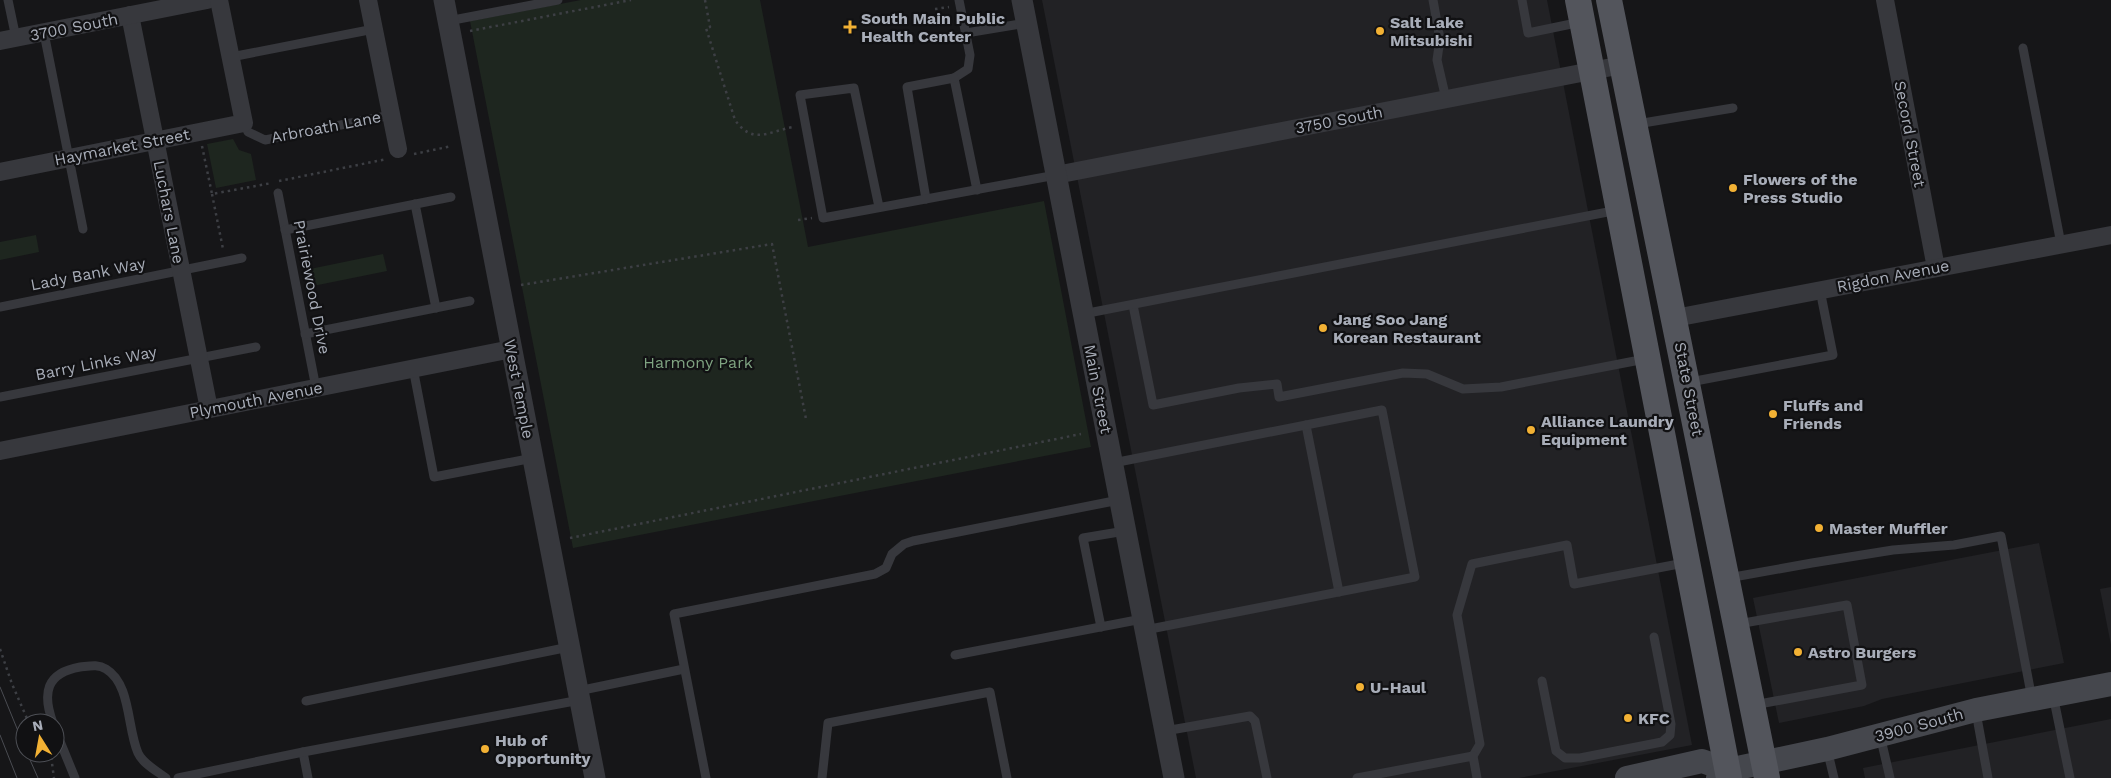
<svg xmlns="http://www.w3.org/2000/svg" width="2111" height="778" font-family="'Work Sans',sans-serif">
  <style>
    .built { fill: #222225 }
    .green { fill: #1e261f }
    .lines { fill: none; stroke-linecap: round; stroke-linejoin: round }
    .path { stroke: #3d3f44; stroke-width: 2.5; stroke-dasharray: 2.5 4; stroke-linecap: butt }
    .service { stroke: #37383d; stroke-width: 9 }
    .minor { stroke: #37383d; stroke-width: 18 }
    .tertiary { stroke: #37383d; stroke-width: 21 }
    .secondary { stroke: #45474d; stroke-width: 24 }
    .primary { stroke: #53555c; stroke-width: 26 }
    .tram { stroke: #4a4c52; stroke-width: 1 }
    .poi-dot { fill: #f2b134; stroke: #111113; stroke-width: 2 }
    .labels { text-anchor: middle; dominant-baseline: central; stroke-width: 4.5; stroke-linejoin: round; paint-order: stroke }
    .poi-label { font-size: 16px; font-weight: bold; fill: #a8adb8; stroke: #111113; text-anchor: start }
    .street-label { font-size: 16px; fill: #a8adb8; stroke: #111113 }
    .park-label { font-size: 16px; fill: #7fa381; stroke: #111113 }
  </style>
  <rect width="100%" height="100%" fill="#161618"/>
  <g class="built">
    <polygon points="1042,0 1547,0 1692,745 1519,778 1196,778"/>
    <polygon points="2039,543 2064,663 1882,699 1864,706 1779,723 1753,598"/>
    <polygon points="2111,587 2111,645 2100,589"/>
    <polygon points="2111,719 2111,778 1865,778 1863,768"/>
  </g>
  <g class="green">
    <polygon points="581,0 760,0 808,247 1044,201 1091,447 573,548 470,21"/>
    <polygon points="233,139 239,150 251,154 256,180 216,188 207,144"/>
    <polygon points="36,235 39,252 0,260 0,242"/>
    <polygon points="383,254 387,271 308,287 305,270"/>
  </g>
  <g class="lines">
    <g class="path">
      <path d="M705,0L710,27L706,28L735,120C753,145 767,132 793,127"/>
      <polyline points="935,9 949,7"/>
      <polyline points="939,25 952,23"/>
      <polyline points="470,31 631,0"/>
      <polyline points="202,146 212,194 272,183"/>
      <polyline points="414,154 452,146"/>
      <polyline points="279,181 387,159"/>
      <polyline points="212,194 223,249"/>
      <polyline points="798,220 812,218"/>
      <polyline points="521,285 772,244 806,419 808,418"/>
      <polyline points="570,538 1081,434"/>
      <polyline points="0,649 12,684 29,723"/>
      <polyline points="47,753 51,756 54,778"/>
    </g>
    <g class="service">
      <polyline points="8,0 16,38"/>
      <polyline points="959,0 970,55 968,69 954,78 977,190"/>
      <polyline points="1433,0 1440,39 1437,60 1446,99"/>
      <polyline points="1522,0 1528,33 1581,22"/>
      <polyline points="448,21 558,0"/>
      <polyline points="44,33 83,229"/>
      <polyline points="966,33 1026,23"/>
      <polyline points="2023,48 2061,244"/>
      <polyline points="231,57 374,29"/>
      <polyline points="244,123 248,132 265,140 391,115"/>
      <polyline points="1637,124 1733,108"/>
      <polyline points="278,193 316,388"/>
      <polyline points="926,199 907,87 954,78"/>
      <polyline points="415,204 436,308"/>
      <polyline points="879,207 854,88 800,95 823,218 1056,175"/>
      <polyline points="285,230 451,197"/>
      <polyline points="1133,305 1153,405 1239,388 1277,384 1279,397 1403,373 1427,374 1463,389 1501,387 1645,359"/>
      <polyline points="0,307 242,258"/>
      <polyline points="1083,314 1618,210"/>
      <polyline points="305,334 470,301"/>
      <polyline points="413,368 434,477 533,458"/>
      <polyline points="1690,382 1833,355 1820,290"/>
      <polyline points="0,397 256,347"/>
      <polyline points="1306,425 1339,592"/>
      <polyline points="1113,463 1382,410 1415,577 1145,630"/>
      <polyline points="1728,578 1812,563 1893,550 1954,545 2001,536 2032,699"/>
      <polyline points="1738,624 1847,605 1862,685 1754,705"/>
      <polyline points="1101,627 1083,538 1125,531"/>
      <polyline points="955,655 1142,619"/>
      <polyline points="1542,681 1556,751 1565,758 1580,758 1662,742 1670,735 1671,724 1654,637"/>
      <polyline points="578,691 684,669"/>
      <polyline points="2053,695 2070,778"/>
      <polyline points="306,701 569,647"/>
      <polyline points="1976,712 1988,778"/>
      <path d="M53,723C42,693 46,673 80,667C90,666 98,664 106,669C131,684 127,728 138,753C143,764 157,771 166,778"/>
      <polyline points="55,729 75,778"/>
      <polyline points="1165,731 1250,716 1255,721 1267,778"/>
      <polyline points="1880,735 1890,778"/>
      <polyline points="1827,749 1834,778"/>
      <polyline points="303,752 308,778"/>
      <polyline points="1473,756 1480,744 1457,615 1472,564 1567,545 1574,584 1684,563"/>
      <polyline points="178,778 303,752 580,700"/>
      <polyline points="706,778 674,614 875,574 886,568 892,554 904,544 913,541 1119,500"/>
      <polyline points="822,778 828,723 990,692 1007,778"/>
      <polyline points="1357,778 1473,756 1477,778"/>
    </g>
    <g class="minor">
      <polyline points="368,0 398,149"/>
      <polyline points="1885,0 1936,268"/>
      <polyline points="130,15 209,409"/>
      <polyline points="0,41 207,0"/>
      <polyline points="0,172 244,123 219,0"/>
      <polyline points="1056,175 1622,65"/>
      <polyline points="1675,318 2111,235"/>
      <polyline points="0,451 511,349"/>
    </g>
    <g class="tertiary">
      <polyline points="444,0 595,778"/>
      <polyline points="1022,0 1174,778"/>
    </g>
    <g class="secondary">
      <polyline points="1627,778 1702,761 1728,770"/>
      <polyline points="1718,778 1728,770 1827,749 1976,710 2111,684"/>
    </g>
    <g class="primary">
      <polyline points="1578,0 1729,778"/>
      <polyline points="1609,0 1767,778"/>
    </g>
    <g class="tram">
      <polyline points="0,687 25,748"/>
      <polyline points="0,735 17,778"/>
      <polyline points="27,753 38,778"/>
    </g>
  </g>
  <g class="poi-dot">
    <path d="M847.5 19.5h5v5h5v5h-5v5h-5v-5h-5v-5h5z"/>
    <circle cx="1380" cy="31" r="5"/>
    <circle cx="1733" cy="188" r="5"/>
    <circle cx="1323" cy="328" r="5"/>
    <circle cx="1773" cy="414" r="5"/>
    <circle cx="1531" cy="430" r="5"/>
    <circle cx="1819" cy="528" r="5"/>
    <circle cx="1798" cy="652" r="5"/>
    <circle cx="1360" cy="687" r="5"/>
    <circle cx="1628" cy="718" r="5"/>
    <circle cx="485" cy="749" r="5"/>
  </g>
  <g class="labels">
    <g class="poi-label">
      <text x="861" y="18">South Main Public<tspan x="861" dy="18">Health Center</tspan></text>
      <text x="1390" y="22">Salt Lake<tspan x="1390" dy="18">Mitsubishi</tspan></text>
      <text x="1743" y="179">Flowers of the<tspan x="1743" dy="18">Press Studio</tspan></text>
      <text x="1333" y="319">Jang Soo Jang<tspan x="1333" dy="18">Korean Restaurant</tspan></text>
      <text x="1783" y="405">Fluffs and<tspan x="1783" dy="18">Friends</tspan></text>
      <text x="1541" y="421">Alliance Laundry<tspan x="1541" dy="18">Equipment</tspan></text>
      <text x="1829" y="528">Master Muffler</text>
      <text x="1808" y="652">Astro Burgers</text>
      <text x="1370" y="687">U-Haul</text>
      <text x="1638" y="718">KFC</text>
      <text x="495" y="740">Hub of<tspan x="495" dy="18">Opportunity</tspan></text>
    </g>
    <g class="street-label">
      <text transform="translate(74 27) rotate(-11)">3700 South</text>
      <text transform="translate(1339 120) rotate(-11)">3750 South</text>
      <text transform="translate(326 127) rotate(-11)">Arbroath Lane</text>
      <text transform="translate(1910 134) rotate(79)">Secord Street</text>
      <text transform="translate(122 147) rotate(-11)">Haymarket Street</text>
      <text transform="translate(169 212) rotate(79)">Luchars Lane</text>
      <text transform="translate(88 274) rotate(-11)">Lady Bank Way</text>
      <text transform="translate(1893 276) rotate(-11)">Rigdon Avenue</text>
      <text transform="translate(312 287) rotate(79)">Prairiewood Drive</text>
      <text transform="translate(96 363) rotate(-11)">Barry Links Way</text>
      <text transform="translate(519 389) rotate(79)">West Temple</text>
      <text transform="translate(1098 389) rotate(79)">Main Street</text>
      <text transform="translate(1689 389) rotate(79)">State Street</text>
      <text transform="translate(256 400) rotate(-11)">Plymouth Avenue</text>
      <text transform="translate(1919 725) rotate(-15)">3900 South</text>
    </g>
    <g class="park-label">
      <text x="698" y="362">Harmony Park</text>
    </g>
  </g>
  <g transform="translate(40 738) rotate(349)"><circle r="24" fill="#111113" stroke="#4d4f55"/>
  <path d="M0-4L9 19L0 12L-9 19Z" fill="#f2b134"/>
  <text y="-8" font-size="14" font-weight="bold" text-anchor="middle" fill="#a8adb8">N</text>
  </g>
</svg>
